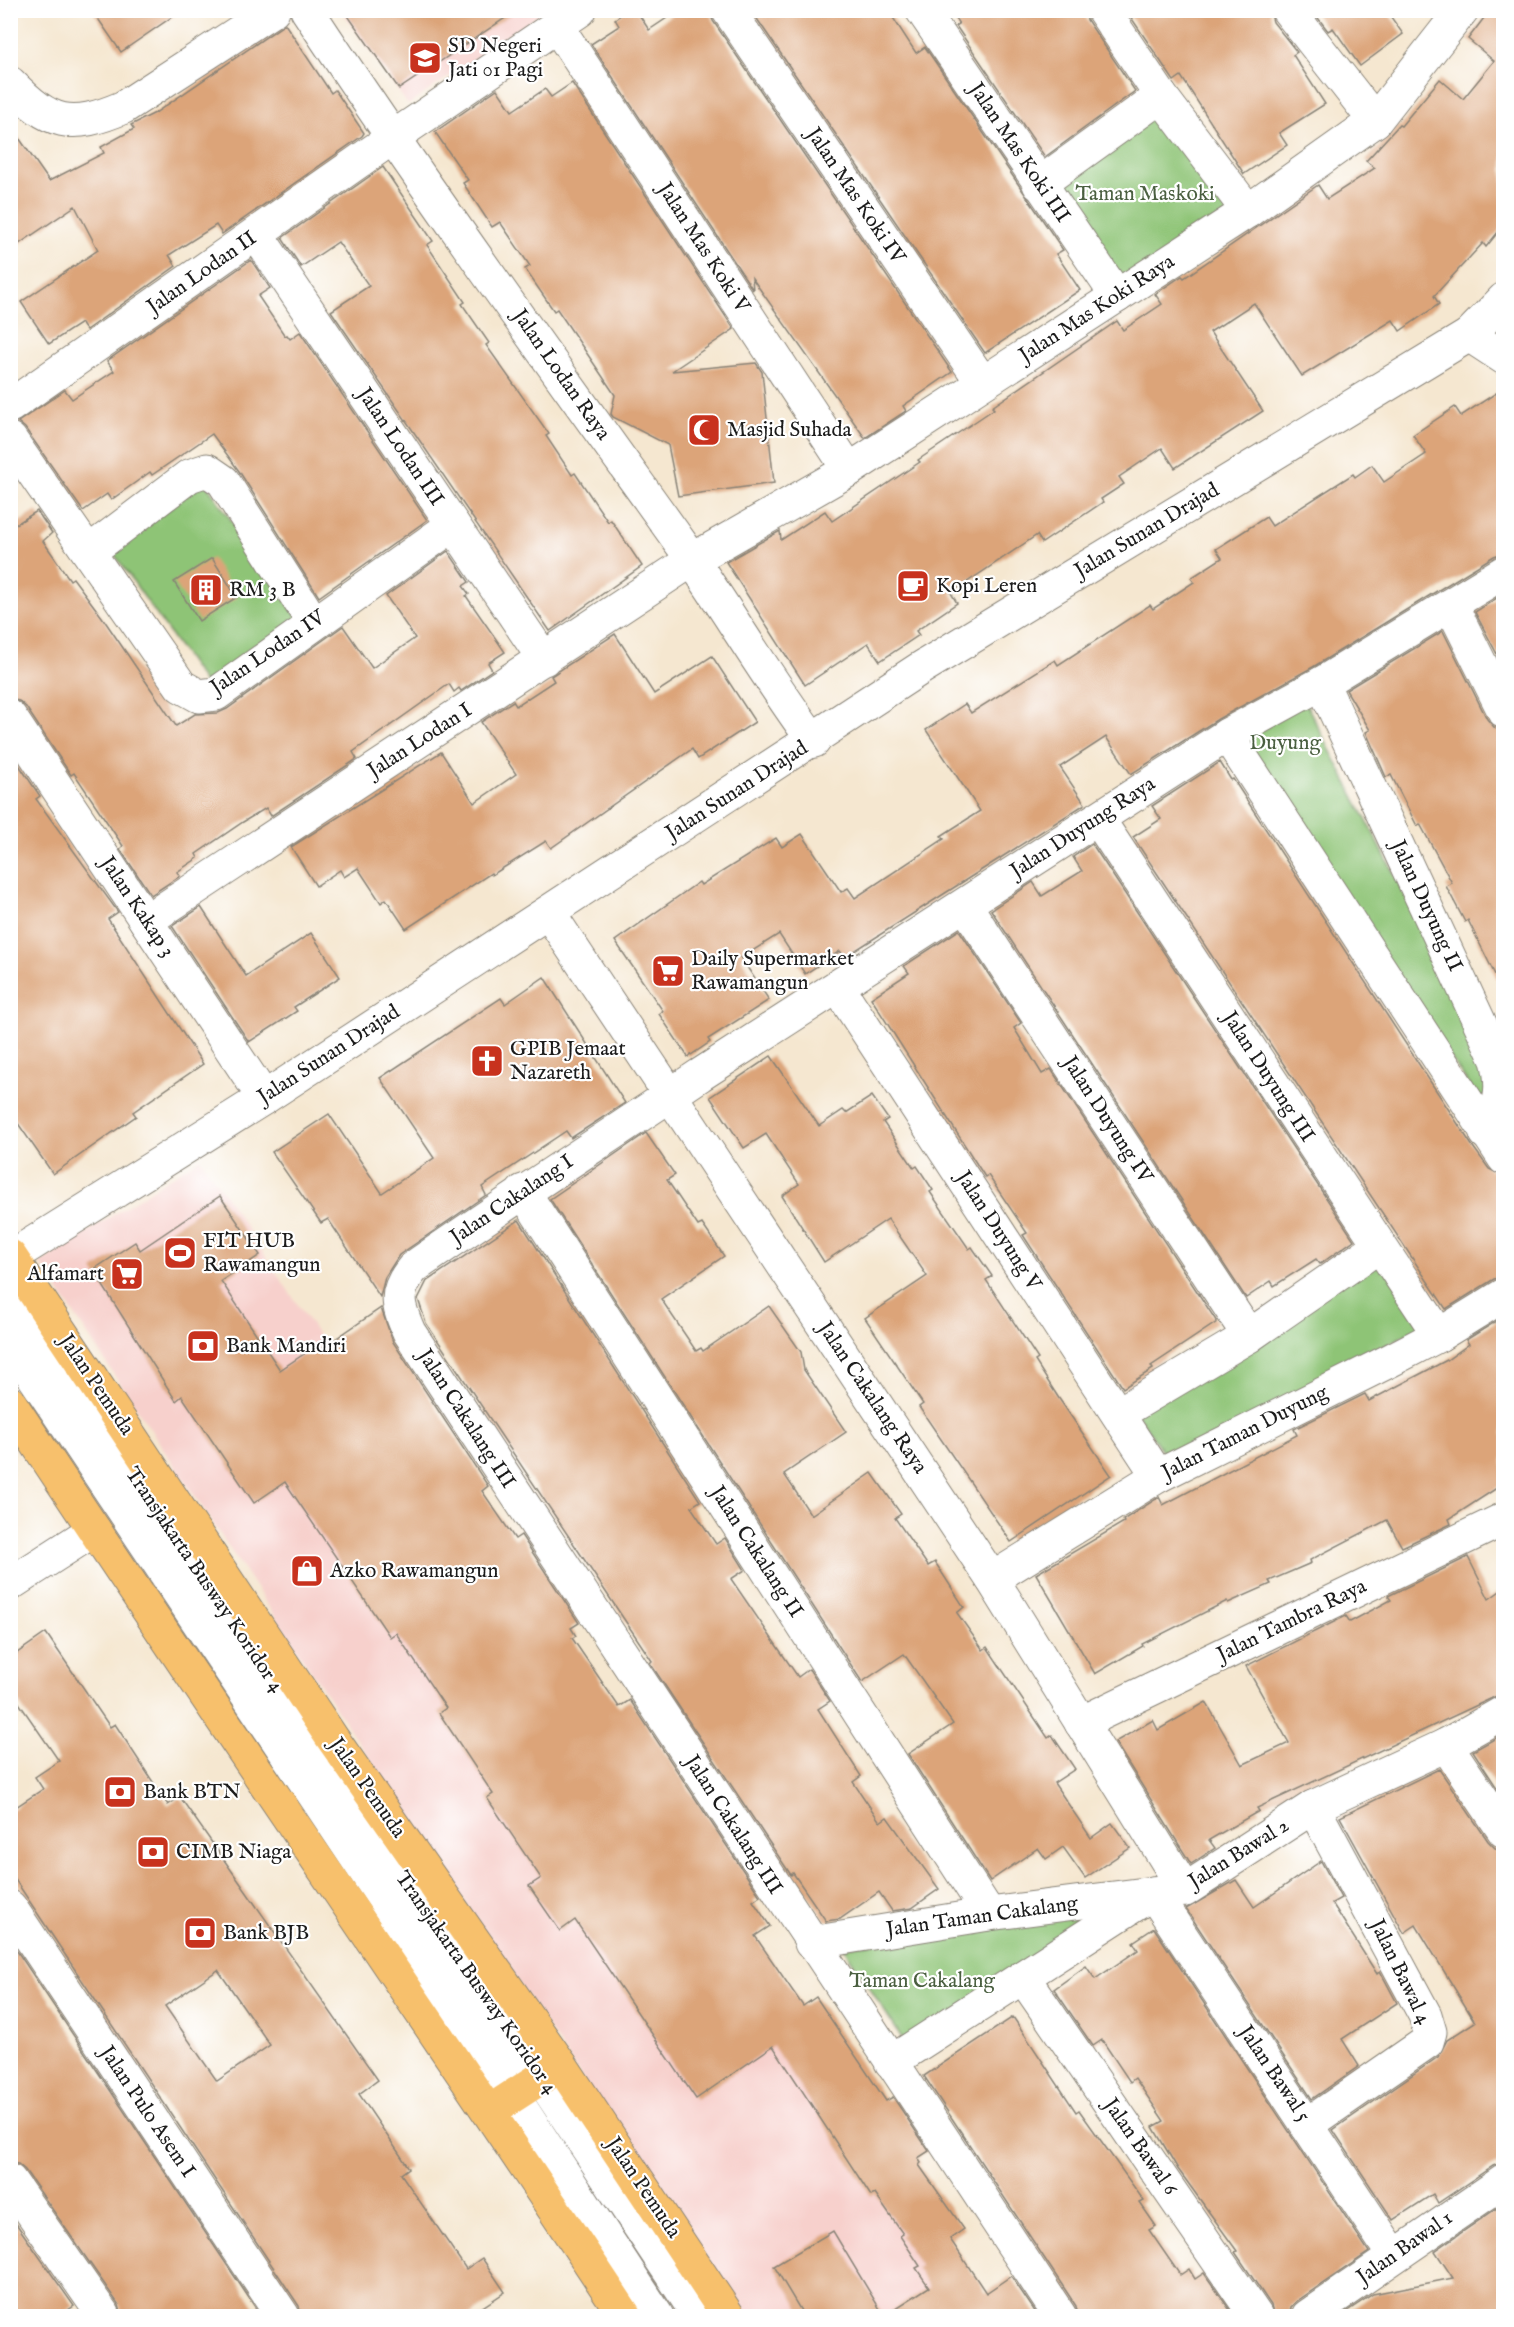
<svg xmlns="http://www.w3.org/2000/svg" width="1514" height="2327" font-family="'IM FELL English',serif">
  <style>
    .built { fill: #f7d0cc }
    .green { fill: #8ec476; stroke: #557049; stroke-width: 1.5 }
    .building { fill: #dca479; fill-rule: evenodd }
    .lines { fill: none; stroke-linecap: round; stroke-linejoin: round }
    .minor-casing { stroke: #888276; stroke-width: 35 }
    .major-casing { stroke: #888276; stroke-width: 35 }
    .minor { stroke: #fff; stroke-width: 33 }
    .major { stroke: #f7c06c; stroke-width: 33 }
    .labels { text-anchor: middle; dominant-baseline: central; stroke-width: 4.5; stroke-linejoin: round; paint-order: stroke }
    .poi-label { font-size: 21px; fill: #1c1c1c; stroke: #fff; text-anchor: start }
    .street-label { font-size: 21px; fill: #1c1c1c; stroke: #fff }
    .park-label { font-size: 21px; fill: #4a5f40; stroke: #fff }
  </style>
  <rect width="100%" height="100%" fill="#fff"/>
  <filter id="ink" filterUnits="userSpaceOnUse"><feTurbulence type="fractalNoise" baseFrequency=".0167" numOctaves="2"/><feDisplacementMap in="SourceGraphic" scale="12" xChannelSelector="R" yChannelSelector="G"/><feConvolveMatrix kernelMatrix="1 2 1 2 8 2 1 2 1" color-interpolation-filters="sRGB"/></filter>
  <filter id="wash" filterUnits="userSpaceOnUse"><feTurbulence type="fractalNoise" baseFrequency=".008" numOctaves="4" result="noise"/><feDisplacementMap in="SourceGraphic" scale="24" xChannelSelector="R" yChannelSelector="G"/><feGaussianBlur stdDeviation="1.35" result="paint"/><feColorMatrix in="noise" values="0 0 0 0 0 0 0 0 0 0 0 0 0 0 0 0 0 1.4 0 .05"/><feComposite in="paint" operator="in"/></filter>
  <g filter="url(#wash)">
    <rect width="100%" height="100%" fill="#f5e7d0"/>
    <g class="built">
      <polygon points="342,11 544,11 408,105"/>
      <polygon points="200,1158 972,2316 740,2316 40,1263"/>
    </g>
    <g class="green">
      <polygon points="1160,105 1237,209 1119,286 1049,186"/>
      <polygon points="205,482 300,621 207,687 112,551"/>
      <polygon points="1298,688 1503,1084 1486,1111 1234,732"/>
      <polygon points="1376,1252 1422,1326 1169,1461 1131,1405"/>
      <polygon points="1112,1903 907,2046 844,1948"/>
    </g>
    <g id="blocks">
      <g class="building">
        <polygon points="92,10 182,10 121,52"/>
        <polygon points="344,10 517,10 399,89"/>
        <polygon points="628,10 636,10 649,30 679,10 709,10 713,21 952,372 903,406 906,411 865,438 752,278 753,290 591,44 619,26 615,19"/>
        <polygon points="751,10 888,10 916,53 925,47 1063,250 1056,254 1080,290 985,353"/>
        <polygon points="950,10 1084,10 1087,20 1135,91 1045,157 956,26 959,24"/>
        <polygon points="1126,10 1270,10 1273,22 1297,52 1293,55 1325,104 1279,133 1287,145 1244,174 1181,76 1174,81"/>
        <polygon points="1312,10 1386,10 1403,34 1360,66 1333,28 1328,31"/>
        <polygon points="1490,10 1503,10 1503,226 1486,247 1483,243 1434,296 1439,304 1400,331 1393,320 1302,376 1254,303 1210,332 1263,411 1175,468 1162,448 1119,477 1124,484 1101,499 1103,502 1042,543 1037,535 951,593 957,603 916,631 919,635 880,661 868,643 805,685 726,562 780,531 781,540 825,511 832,521 920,462 918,460 994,409 992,407 1117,321 1123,330 1162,304 1155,294 1182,276 1184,278 1318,185 1327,199 1375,168 1366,161 1399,125 1401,126 1440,79 1463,99 1494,61 1468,39"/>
        <polygon points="285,24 331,93 335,90 364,133 362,136 222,234 216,225 169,255 176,266 86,330 81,323 49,344 21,302 98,250 75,206 10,250 10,125 49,181 104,153 101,147 134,129 131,125 155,113"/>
        <polygon points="572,83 734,329 672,371 756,363 762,372 774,483 678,496 668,445 613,417 611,414 615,395 557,309 554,311 525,269 530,266 500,222 492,227 463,183 468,180 435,132 497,89 512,111 545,89 551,97"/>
        <polygon points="383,167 433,241 427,245 465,302 462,304 489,343 486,345 549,434 546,436 572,475 575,473 608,522 611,520 642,566 550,631 331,311 369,286 338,242 301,267 282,238"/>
        <polygon points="251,260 270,288 258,296 285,336 287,335 290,339 300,332 427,520 319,597 239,471 212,434 152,475 150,472 111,500 107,494 83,511 25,428 18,422 65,390 72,399 114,371 107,361"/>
        <polygon points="1496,393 1503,405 1503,553 1494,556 1313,667 1218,719 1131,774 1106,737 1060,767 1085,804 845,957 840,951 805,974 779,934 741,958 769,1000 708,1039 710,1042 688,1057 659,1014 663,1011 615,941 699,882 701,885 776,838 782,847 802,834 841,892 848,888 855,898 944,839 941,836 980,811 926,730 965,704 971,713 1055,660 1058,665 1150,605 1153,609 1194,582 1191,578 1222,558 1216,549 1266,517 1272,526 1353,474 1355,477 1372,465 1384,482 1426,454 1413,435 1455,407 1461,416"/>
        <polygon points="37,511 52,533 43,541 70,580 73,578 102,617 176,726 195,714 218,713 227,709 343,626 372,668 415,638 386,596 448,551 469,582 463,586 469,594 466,596 505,652 488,663 492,670 461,691 459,688 454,692 449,684 353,752 357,759 271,816 266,808 243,822 196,854 198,858 177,872 180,876 151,895 120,849 123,846 74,773 71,775 26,707 19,701 10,699 10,528"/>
        <polygon points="212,558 237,597 199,621 174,582"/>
        <polygon points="1503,594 1503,653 1498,656 1475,612"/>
        <polygon points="1443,631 1487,719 1494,727 1503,730 1503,991 1468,920 1465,922 1446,886 1452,883 1420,824 1417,826 1391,775 1386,777 1366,732 1370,730 1346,690"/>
        <polygon points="615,634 654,694 712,656 755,722 698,759 692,749 551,848 546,841 492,875 491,873 406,929 386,899 381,903 358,868 344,877 340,870 316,886 291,847 441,752 474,803 516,774 481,722 513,701 516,706 554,681 551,676"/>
        <polygon points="1220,762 1231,780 1233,779 1471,1144 1489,1169 1503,1176 1503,1276 1494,1279 1446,1309 1133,837 1161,819 1152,806"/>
        <polygon points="10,763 14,768 19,765 40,796 36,799 118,912 108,919 203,1064 133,1112 136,1116 53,1174 10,1112"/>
        <polygon points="1092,844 1354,1240 1320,1264 1316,1259 1274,1286 1271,1281 1246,1298 991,910 1033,882 1042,896 1082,871 1073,857"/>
        <polygon points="201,907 246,976 311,933 340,977 294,1007 297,1011 249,1042 172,926"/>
        <polygon points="959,930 1021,1023 1014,1028 1042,1074 1051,1069 1217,1322 1151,1366 1153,1369 1123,1388 1023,1235 1027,1233 988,1175 985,1177 871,998 909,973 904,966"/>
        <polygon points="544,977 625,1103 571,1138 566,1131 482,1187 486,1195 399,1255 385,1277 380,1297 328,1219 321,1223 272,1152 329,1114 382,1193 434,1158 380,1078 501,998 505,1004"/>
        <polygon points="771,1056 819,1126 843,1110 846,1113 872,1096 888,1119 883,1122 914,1168 917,1166 933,1190 930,1192 969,1249 972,1247 992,1276 986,1280 1038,1359 1035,1361 1058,1397 1111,1475 1011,1542 919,1407 923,1404 865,1318 927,1276 888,1219 824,1262 782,1196 799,1184 766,1134 744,1148 710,1097"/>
        <polygon points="646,1133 675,1175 667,1180 698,1226 702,1224 724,1256 661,1299 696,1351 701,1348 703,1351 769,1306 801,1352 804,1370 846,1432 784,1474 811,1515 872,1473 901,1514 895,1518 928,1566 935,1562 964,1607 957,1613 983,1650 987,1647 1048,1738 1052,1735 1075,1769 1054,1783 1091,1838 1112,1823 1130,1848 1085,1878 1063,1847 1046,1859 1038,1848 990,1881 908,1754 953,1724 904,1654 862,1682 550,1199"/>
        <polygon points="220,1196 260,1255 221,1281 280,1370 316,1346 319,1350 381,1308 393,1342 488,1486 482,1491 515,1539 521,1535 579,1623 571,1628 576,1636 572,1638 619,1707 630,1700 760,1896 753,1901 770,1926 755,1936 803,2006 816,1997 886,2101 893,2097 929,2151 918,2158 921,2163 919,2165 964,2229 950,2239 986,2293 1011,2276 1038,2316 804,2316 774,2266 833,2231 884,2316 929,2287 916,2268 920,2266 900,2236 903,2234 875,2194 871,2196 773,2046 696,2099 575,1920 560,1931 529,1886 541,1878 487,1798 493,1794 439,1713 446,1708 396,1633 390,1637 285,1482 254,1503 182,1396 176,1401 93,1270 135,1242 140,1250"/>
        <polygon points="519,1220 700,1501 691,1507 716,1544 725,1538 745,1570 731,1579 798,1677 809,1669 830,1701 818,1709 861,1776 853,1782 880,1822 887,1817 939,1889 912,1908 892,1911 879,1892 840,1919 826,1921 793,1873 791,1875 650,1663 652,1661 426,1323 418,1299 427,1281"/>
        <polygon points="1503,1317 1503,1484 1449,1519 1451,1524 1402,1547 1387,1520 1310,1560 1311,1563 1269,1581 1271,1584 1228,1603 1227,1601 1142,1644 1143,1646 1095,1674 1036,1574 1124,1522 1123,1520 1159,1497 1163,1505 1297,1435 1294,1429 1365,1394 1369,1401 1447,1360 1469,1344 1466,1340"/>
        <polygon points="1468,1557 1489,1599 1503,1589 1503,1693 1257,1808 1259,1811 1209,1840 1215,1848 1191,1864 1115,1742 1153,1720 1158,1730 1206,1702 1242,1765 1289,1743 1246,1666 1346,1616 1350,1622 1391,1600 1388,1596"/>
        <path d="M46,1633L110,1727L115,1724L168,1805L180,1797L378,2080L359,2094L409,2168L401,2174L466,2269L482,2258L505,2292L469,2316H301L299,2306L10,1872V1811L43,1789L35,1777L59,1761L10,1690V1658ZM218,1970L270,2045L217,2081L165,2006Z"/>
        <polygon points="1503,1734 1503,1797 1473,1751"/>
        <polygon points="1439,1769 1488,1841 1495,1848 1503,1849 1503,2162 1493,2166 1438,2203 1433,2194 1393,2220 1333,2130 1438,2057 1447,2040 1475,2022 1416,1925 1404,1933 1340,1817"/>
        <polygon points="1321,1861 1341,1898 1332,1903 1377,1974 1380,1971 1397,2003 1342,2039 1359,2066 1312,2099 1186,1909 1236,1880 1254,1907"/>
        <polygon points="1154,1928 1369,2252 1297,2301 1291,2307 1289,2316 1274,2316 1271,2305 1235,2252 1237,2251 1178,2169 1153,2127 1164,2121 1135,2078 1130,2082 1102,2040 1093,2046 1054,1989 1086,1966 1095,1979 1138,1950 1133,1942"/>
        <polygon points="17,1951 261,2316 122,2316 119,2305 25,2170 18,2164 10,2163 10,1955"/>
        <polygon points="1013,2017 1076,2112 1079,2110 1144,2201 1140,2203 1156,2226 1149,2230 1180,2275 1189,2269 1195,2279 1204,2273 1234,2316 1078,2316 1076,2306 924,2076"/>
        <polygon points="1503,2204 1503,2316 1340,2316 1373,2294 1453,2278 1435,2251"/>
        <polygon points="10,2215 74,2306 59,2316 10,2316"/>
      </g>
    </g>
  </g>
  <g filter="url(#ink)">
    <use href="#blocks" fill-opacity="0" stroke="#888276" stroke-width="1.5"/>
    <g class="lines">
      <g class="minor-casing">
        <g id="minor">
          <path d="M307,10C427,192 555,368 682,545C727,609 767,678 814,741"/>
          <polyline points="728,10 982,382"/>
          <polyline points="922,10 1117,296"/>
          <polyline points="1103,10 1161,96 1248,211"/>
          <polyline points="1288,10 1375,121"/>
          <polyline points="557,26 849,470"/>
          <path d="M10,83C51,125 70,130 124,107L273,10"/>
          <polyline points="1039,184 1161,96"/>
          <polyline points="257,235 544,659"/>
          <polyline points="1469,335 1504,358"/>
          <polyline points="10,406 392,138 580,10"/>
          <polyline points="10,439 181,686 199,696 216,694 453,525"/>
          <polyline points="90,551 189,476 207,470 223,481 313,622"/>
          <polyline points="1451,605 1504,711"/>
          <path d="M1322,683L1497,1060C1505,1091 1500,1105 1486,1133"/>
          <polyline points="10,717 264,1098"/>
          <polyline points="1227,735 1504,1158"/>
          <polyline points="1098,819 1439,1335"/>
          <polyline points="965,905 1249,1336"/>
          <polyline points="549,913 992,1579 1185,1890"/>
          <polyline points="146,921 692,560 849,470 1248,211 1375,121 1462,10"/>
          <polyline points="838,987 1158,1476"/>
          <polyline points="523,1191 989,1914"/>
          <polyline points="11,1257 264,1098 921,668 1469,335 1504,299"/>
          <polyline points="10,1292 461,1964 541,2078 699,2316"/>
          <polyline points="10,1341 408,1935 657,2316"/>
          <polyline points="1118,1414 1249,1336 1379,1246"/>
          <polyline points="992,1579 1158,1476 1391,1360 1439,1335 1504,1295"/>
          <polyline points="10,1584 94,1530"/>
          <polyline points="1081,1723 1504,1519"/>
          <polyline points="1446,1745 1504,1831"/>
          <polyline points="10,1907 283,2316"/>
          <polyline points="811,1943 989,1914 1153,1893 1394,2256"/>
          <polyline points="1023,1977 1256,2316"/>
          <polyline points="891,2062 1153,1893 1185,1890 1313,1807 1446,1745 1504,1712"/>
          <polyline points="1307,2125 1427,2042 1430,2032 1425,2015 1313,1807"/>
          <polyline points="10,2181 104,2316"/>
          <path d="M1060,2316L409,1332C397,1304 393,1292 414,1267C508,1201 604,1140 700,1075L1227,735L1322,683L1504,572"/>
          <polyline points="1308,2316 1504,2181"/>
        </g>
      </g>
      <g class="major-casing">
        <g id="major">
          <polyline points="10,1256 332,1738 561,2065 728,2316"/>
          <path d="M10,1403C212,1710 423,2010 625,2316"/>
          <polyline points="490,2111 561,2065"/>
        </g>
      </g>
      <use href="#minor" class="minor"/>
      <use href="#major" class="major"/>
    </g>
  </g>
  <defs>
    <g id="school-square" transform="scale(1.725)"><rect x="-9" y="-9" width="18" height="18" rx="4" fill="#c8321e" stroke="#fff"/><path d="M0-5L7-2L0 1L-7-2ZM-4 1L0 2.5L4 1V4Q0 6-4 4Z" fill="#fff"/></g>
    <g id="mosque-square" transform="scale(1.725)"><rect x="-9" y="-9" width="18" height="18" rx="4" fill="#c8321e" stroke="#fff"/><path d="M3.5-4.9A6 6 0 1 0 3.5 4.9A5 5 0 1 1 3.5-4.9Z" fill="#fff"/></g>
    <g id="cafe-square" transform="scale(1.725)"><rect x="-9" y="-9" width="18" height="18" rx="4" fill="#c8321e" stroke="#fff"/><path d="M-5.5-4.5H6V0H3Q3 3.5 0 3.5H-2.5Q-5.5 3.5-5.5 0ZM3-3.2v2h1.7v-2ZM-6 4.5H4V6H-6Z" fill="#fff"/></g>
    <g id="building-square" transform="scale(1.725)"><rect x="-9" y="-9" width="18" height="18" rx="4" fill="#c8321e" stroke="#fff"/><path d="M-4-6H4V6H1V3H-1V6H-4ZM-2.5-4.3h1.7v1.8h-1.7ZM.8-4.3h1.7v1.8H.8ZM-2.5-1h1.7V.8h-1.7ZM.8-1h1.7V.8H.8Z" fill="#fff"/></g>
    <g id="supermarket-square" transform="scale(1.725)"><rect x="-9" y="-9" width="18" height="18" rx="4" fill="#c8321e" stroke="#fff"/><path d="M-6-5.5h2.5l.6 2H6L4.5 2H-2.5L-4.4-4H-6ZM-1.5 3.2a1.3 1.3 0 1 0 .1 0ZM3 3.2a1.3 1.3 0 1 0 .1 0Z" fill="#fff"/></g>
    <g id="church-square" transform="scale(1.725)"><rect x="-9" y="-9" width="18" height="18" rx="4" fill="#c8321e" stroke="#fff"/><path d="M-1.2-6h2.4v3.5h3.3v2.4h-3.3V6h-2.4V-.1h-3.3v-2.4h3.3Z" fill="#fff"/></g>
    <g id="stadium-square" transform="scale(1.725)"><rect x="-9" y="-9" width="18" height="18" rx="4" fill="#c8321e" stroke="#fff"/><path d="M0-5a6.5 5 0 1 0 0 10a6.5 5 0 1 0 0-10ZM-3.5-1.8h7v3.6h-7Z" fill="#fff"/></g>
    <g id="bank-square" transform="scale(1.725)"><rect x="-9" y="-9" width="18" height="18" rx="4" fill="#c8321e" stroke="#fff"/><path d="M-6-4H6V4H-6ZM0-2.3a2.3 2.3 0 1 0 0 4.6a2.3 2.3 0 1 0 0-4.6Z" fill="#fff"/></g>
    <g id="shop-square" transform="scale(1.725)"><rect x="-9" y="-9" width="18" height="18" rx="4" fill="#c8321e" stroke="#fff"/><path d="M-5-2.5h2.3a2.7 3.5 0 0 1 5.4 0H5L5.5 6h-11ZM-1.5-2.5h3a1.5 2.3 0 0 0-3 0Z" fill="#fff"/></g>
  </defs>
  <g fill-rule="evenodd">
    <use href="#school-square" x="425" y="58"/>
    <use href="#mosque-square" x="704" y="430"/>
    <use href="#cafe-square" x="913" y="586"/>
    <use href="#building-square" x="206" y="590"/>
    <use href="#supermarket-square" x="668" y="971"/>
    <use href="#church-square" x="487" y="1061"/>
    <use href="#stadium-square" x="180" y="1253"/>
    <use href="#supermarket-square" x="127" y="1274"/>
    <use href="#bank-square" x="203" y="1346"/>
    <use href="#shop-square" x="307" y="1571"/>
    <use href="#bank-square" x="120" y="1792"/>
    <use href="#bank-square" x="153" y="1852"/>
    <use href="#bank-square" x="200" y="1933"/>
  </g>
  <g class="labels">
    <g class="poi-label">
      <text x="448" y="46">SD Negeri<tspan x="448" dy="24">Jati 01 Pagi</tspan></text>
      <text x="727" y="430">Masjid Suhada</text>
      <text x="936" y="586">Kopi Leren</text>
      <text x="229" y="590">RM 3 B</text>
      <text x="691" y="959">Daily Supermarket<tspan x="691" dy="24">Rawamangun</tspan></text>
      <text x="510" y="1049">GPIB Jemaat<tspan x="510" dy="24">Nazareth</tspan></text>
      <text x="203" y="1241">FIT HUB<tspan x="203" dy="24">Rawamangun</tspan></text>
      <text x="104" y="1274" text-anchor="end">Alfamart</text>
      <text x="226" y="1346">Bank Mandiri</text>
      <text x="330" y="1571">Azko Rawamangun</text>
      <text x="143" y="1792">Bank BTN</text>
      <text x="176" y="1852">CIMB Niaga</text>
      <text x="223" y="1933">Bank BJB</text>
    </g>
    <g class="street-label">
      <text transform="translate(1019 153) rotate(56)">Jalan Mas Koki III</text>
      <text transform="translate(855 196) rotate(56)">Jalan Mas Koki IV</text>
      <text transform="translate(703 248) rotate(57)">Jalan Mas Koki V</text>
      <text transform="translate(202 273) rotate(-35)">Jalan Lodan II</text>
      <text transform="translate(1097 309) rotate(-33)">Jalan Mas Koki Raya</text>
      <text transform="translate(561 375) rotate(55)">Jalan Lodan Raya</text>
      <text transform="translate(400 447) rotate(56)">Jalan Lodan III</text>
      <text transform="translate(1147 531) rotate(-31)">Jalan Sunan Drajad</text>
      <text transform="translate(268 653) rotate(-34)">Jalan Lodan IV</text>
      <text transform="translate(420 741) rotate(-33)">Jalan Lodan I</text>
      <text transform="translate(737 791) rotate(-33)">Jalan Sunan Drajad</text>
      <text transform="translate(1083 828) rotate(-33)">Jalan Duyung Raya</text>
      <text transform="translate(1426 906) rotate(65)">Jalan Duyung II</text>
      <text transform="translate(137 907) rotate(56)">Jalan Kakap 3</text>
      <text transform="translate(329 1055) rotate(-33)">Jalan Sunan Drajad</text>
      <text transform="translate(1268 1077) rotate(57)">Jalan Duyung III</text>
      <text transform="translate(1107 1120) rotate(57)">Jalan Duyung IV</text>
      <text transform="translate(512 1200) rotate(-34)">Jalan Cakalang I</text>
      <text transform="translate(998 1231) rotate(57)">Jalan Duyung V</text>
      <text transform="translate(96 1385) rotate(56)">Jalan Pemuda</text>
      <text transform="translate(872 1398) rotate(56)">Jalan Cakalang Raya</text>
      <text transform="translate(466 1419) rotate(57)">Jalan Cakalang III</text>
      <text transform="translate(1245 1433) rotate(-27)">Jalan Taman Duyung</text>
      <text transform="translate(756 1552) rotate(57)">Jalan Cakalang II</text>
      <text transform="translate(204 1580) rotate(56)">Transjakarta Busway Koridor 4</text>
      <text transform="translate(1292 1621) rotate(-26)">Jalan Tambra Raya</text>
      <text transform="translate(367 1788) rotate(55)">Jalan Pemuda</text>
      <text transform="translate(733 1825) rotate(57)">Jalan Cakalang III</text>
      <text transform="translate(1239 1854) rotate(-32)">Jalan Bawal 2</text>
      <text transform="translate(982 1917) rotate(-8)">Jalan Taman Cakalang</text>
      <text transform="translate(1400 1972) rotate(64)">Jalan Bawal 4</text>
      <text transform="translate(476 1983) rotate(55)">Transjakarta Busway Koridor 4</text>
      <text transform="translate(1274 2074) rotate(56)">Jalan Bawal 5</text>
      <text transform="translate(147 2112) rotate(56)">Jalan Pulo Asem I</text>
      <text transform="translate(1140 2147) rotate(55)">Jalan Bawal 6</text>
      <text transform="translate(643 2188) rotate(56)">Jalan Pemuda</text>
      <text transform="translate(1405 2248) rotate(-35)">Jalan Bawal 1</text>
    </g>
    <g class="park-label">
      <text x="1145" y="194">Taman Maskoki</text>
      <text x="1285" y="743">Duyung</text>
      <text x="922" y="1981">Taman Cakalang</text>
    </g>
  </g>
  <rect width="1514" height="2327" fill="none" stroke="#fff" stroke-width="36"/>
</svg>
